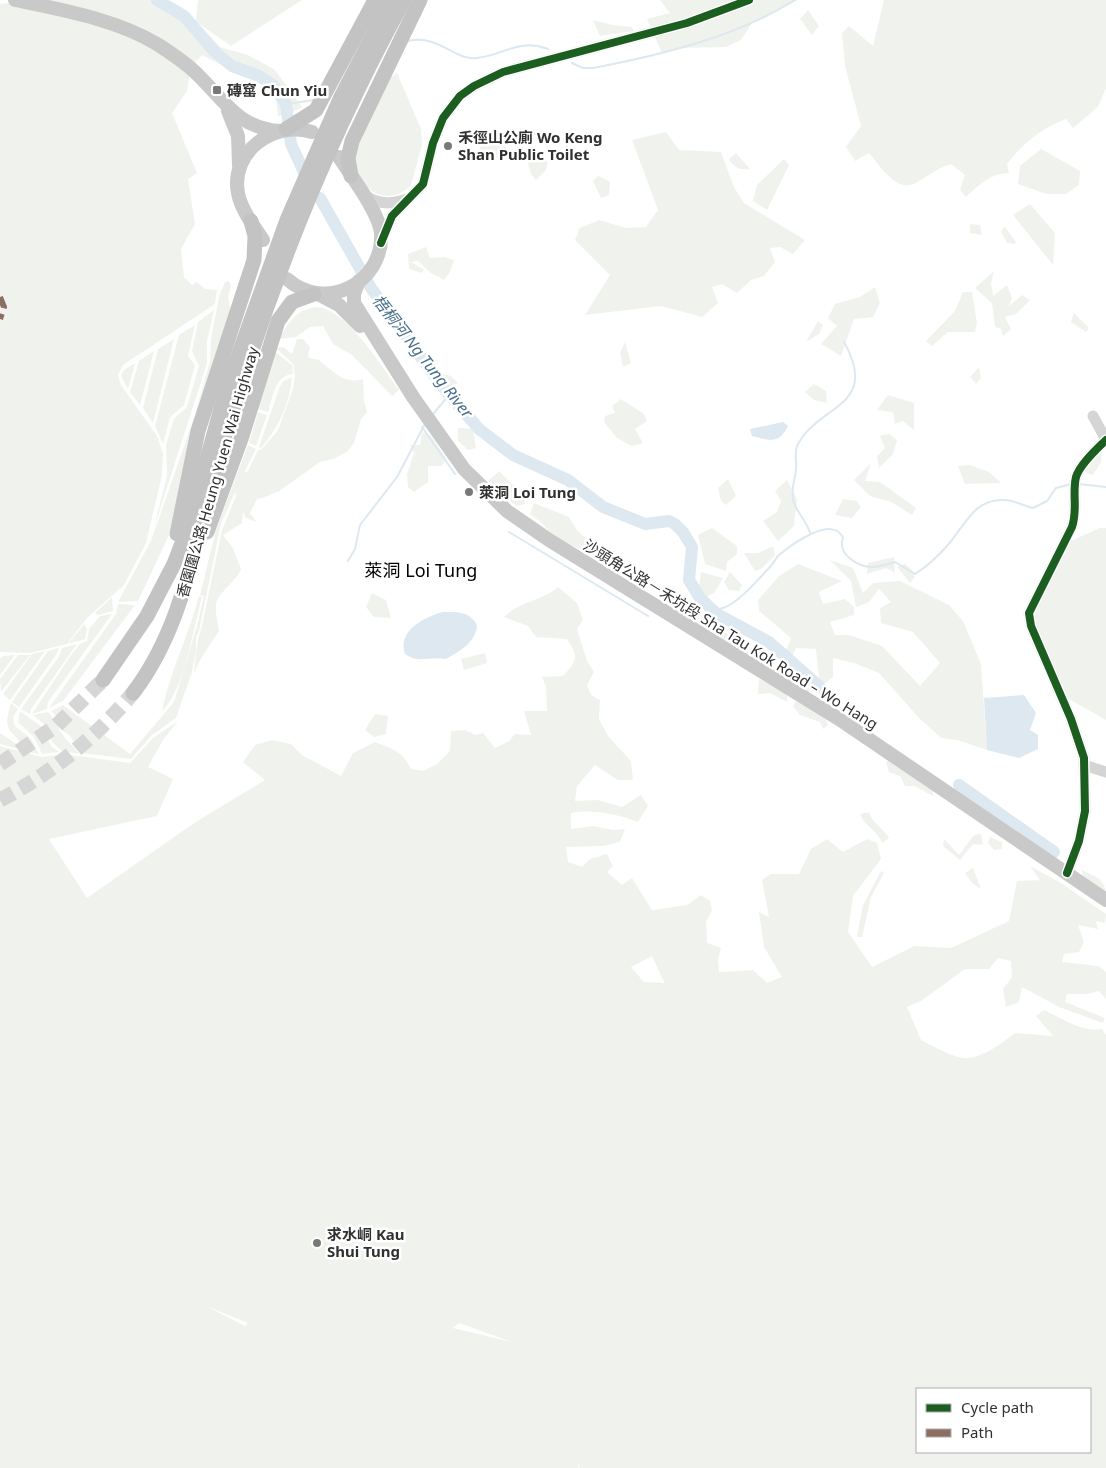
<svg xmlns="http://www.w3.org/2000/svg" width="1106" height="1468" font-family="'Noto Sans','Noto Sans SC',sans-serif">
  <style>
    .green { fill: #f0f3ed; fill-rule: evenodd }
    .water { fill: #dde8f0 }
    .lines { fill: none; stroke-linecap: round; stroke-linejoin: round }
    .stream { stroke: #dde8f0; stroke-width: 2 }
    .river { stroke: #dde8f0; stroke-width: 12 }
    .highway-tunnel { stroke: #d6d6d6; stroke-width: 15; stroke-dasharray: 15 8; stroke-linecap: butt }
    .minor { stroke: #d5d5d5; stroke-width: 11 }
    .major { stroke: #c9c9c9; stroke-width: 14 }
    .highway { stroke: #c3c3c3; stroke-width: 15 }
    .quiet { stroke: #8d6e63; stroke-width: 6; stroke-dasharray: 12 6; stroke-linecap: butt }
    .cycleway-casing { stroke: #fff; stroke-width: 11 }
    .cycleway { stroke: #1b5e20; stroke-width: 8 }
    .poi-dot { fill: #797979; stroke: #fff; stroke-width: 2 }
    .labels { text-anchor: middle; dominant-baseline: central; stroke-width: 5; stroke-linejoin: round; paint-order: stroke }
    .poi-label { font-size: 15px; font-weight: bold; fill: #313131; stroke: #fff; text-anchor: start }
    .street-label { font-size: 15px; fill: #313131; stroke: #fff }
    .water-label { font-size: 16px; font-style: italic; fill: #476e8b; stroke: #fff }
    .quarter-label { font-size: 18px; fill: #000; stroke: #fff }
  </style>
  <rect width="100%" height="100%" fill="#fff"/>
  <g class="green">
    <polygon points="39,0 163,0 169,1 196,21 198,0 302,0 231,46 198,23 220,47 248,55 275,70 302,107 293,112 278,116 276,97 258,78 244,77 202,55 191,67 187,91 172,113 197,173 188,179 195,224 181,249 184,277 192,285 197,282 205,289 217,290 215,304 123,365 118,375 121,385 157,436 163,453 162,475 146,543 124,585 87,618 67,644 30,653 0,652 0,4"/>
    <polygon points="660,0 798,0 752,23 741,40 726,47 680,48 662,53 647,19 670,13"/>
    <path d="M884,0H1106V88L1098,107L1073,128L1066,119C1043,127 1022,144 1007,164L1009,173C991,173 979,185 966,197L960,190L965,175L951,164C937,168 928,176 916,183C896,194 880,165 869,153L855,161L846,147L861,126L845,66L842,33L849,26L873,46Z"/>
    <polygon points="808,10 819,26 812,35 800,19"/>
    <polygon points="593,20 613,25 632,27 634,31 600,36"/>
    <path d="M397,73L421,129L422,145L411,185C403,194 392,198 380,195C365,191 351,168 355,152C361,130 379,97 389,75L393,76Z"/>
    <polygon points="666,132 679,150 721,152 734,187 744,203 805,240 793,254 780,247 770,248 775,262 764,276 751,280 737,293 722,284 712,287 718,303 702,317 661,306 585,315 610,275 575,240 580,228 599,220 626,228 646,227 658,210 632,140"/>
    <polygon points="488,134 501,140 506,152 504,157 486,159 478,157 480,148 476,139 480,135"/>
    <polygon points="1041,149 1080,171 1079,185 1066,194 1046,194 1018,184 1020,166"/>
    <path d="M736,153L750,169C739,170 734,168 729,159Z"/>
    <polygon points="539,159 548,162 546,170 536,180 531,174 528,163"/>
    <polygon points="784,159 789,165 767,210 753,201 757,185"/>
    <polygon points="598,176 610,182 609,195 601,198 593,181"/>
    <polygon points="1030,204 1055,233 1053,265 1013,215"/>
    <polygon points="970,224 980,225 982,235 970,233"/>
    <polygon points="1004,226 1016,242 1015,244 1007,243 1001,232"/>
    <polygon points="426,247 430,258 445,257 454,260 450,272 444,280 431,273 418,261 411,262 424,270 422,273 409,269 408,254"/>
    <polygon points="994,271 991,284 993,296 1007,285 1012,298 1009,306 1022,295 1030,300 1016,314 1005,317 1011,329 1003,336 1001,329 995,327 992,303 975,288"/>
    <polygon points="229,281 231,286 228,297 231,312 192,437 169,535 138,601 118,602 151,541 195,415 210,361 211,339 219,297 225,282"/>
    <polygon points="875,287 880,303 873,317 854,319 841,356 821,344 837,326 828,318 835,304 860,297"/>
    <polygon points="963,292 972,292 977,323 975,332 948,332 932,346 926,341 955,311"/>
    <path d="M316,307C346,308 382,367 399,390L392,396L352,355L333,344L323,326L310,327L296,337L279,339C288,323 297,309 316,307Z"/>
    <polygon points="214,310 207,341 207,363 153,531 167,476 166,445 174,419 187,407 199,366 192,351 198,322"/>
    <polygon points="1074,313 1089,328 1086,332 1071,322"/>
    <polygon points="818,321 823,325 819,334 806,342"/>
    <polygon points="195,325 188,356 195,365 184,405 170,417 163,444 155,426 179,335"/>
    <polygon points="174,339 153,423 143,408 158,349"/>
    <path d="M297,339H303L310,347L308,357C313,360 316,358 320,361C332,371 345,385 363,379L364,402L367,412L361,419L354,443L347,452L333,459L320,462L278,492C270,494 266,498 257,499L250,513L257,522L246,518L243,512L242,523L223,535L233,548L241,569C236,582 219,591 216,604C215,612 218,623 219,631C210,645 199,659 194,674C195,664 197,638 201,630L222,530L236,496L235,492L221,524L199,631L196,637V651L192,672L176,718L152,735L131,759L81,753L70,736L63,731L56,716L51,711L63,705L130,754L174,702L197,626L204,596L200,595L216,530L248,445L256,449L244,473L248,471L258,450H261L278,430L293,389L295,375L293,364L276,348L283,347L292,354Z"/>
    <polygon points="625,342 631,363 623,367 620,353"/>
    <polygon points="154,351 140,405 130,392 139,361"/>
    <path d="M275,352L292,365L293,374C274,376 273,397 268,412L258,409Z"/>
    <polygon points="135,363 128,389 121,376 124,370"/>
    <polygon points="979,367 981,378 976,384 970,377"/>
    <polygon points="441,373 451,376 458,383 441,391 434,389"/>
    <path d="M292,377C290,404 278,428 261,448L259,447L280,386L284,381Z"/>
    <polygon points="814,384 826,391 827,403 814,400 805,392"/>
    <polygon points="888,395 914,403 914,430 903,421 895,424 893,412 877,410"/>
    <polygon points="621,399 644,414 647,421 635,429 643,443 632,446 617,438 604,422 605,416 615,413 612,406"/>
    <polygon points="258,412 267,415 256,446 249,443"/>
    <polygon points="458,428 473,429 476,448 468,450 458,441"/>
    <polygon points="422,432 430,435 446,458 442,466 428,466 428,482 414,492 408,487 407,474 414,453 410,445 420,445"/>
    <polygon points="889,434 897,440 893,454 879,468 877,456 885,448 880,436"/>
    <polygon points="1096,451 1102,452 1101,462 1093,475 1087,473 1082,467"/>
    <polygon points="871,463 865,481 880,482 916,508 912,515 891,502 870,496 854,480"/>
    <polygon points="970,465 989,472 1001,483 965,484 958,466"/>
    <polygon points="499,471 524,496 525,504 516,506 488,481"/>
    <polygon points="728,479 736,496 726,505 721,501 718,488"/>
    <polygon points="787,480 797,499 794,526 778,541 763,521 777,512 781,501 775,491"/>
    <polygon points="843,499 857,501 861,507 852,518 835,515"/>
    <polygon points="534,503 569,517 576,529 589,542 590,554 554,537 542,523 530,514"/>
    <polygon points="712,528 737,546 737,554 727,562 726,571 705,564 698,535"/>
    <polygon points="1100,528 1106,528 1106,720 1060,694 1029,613 1064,544"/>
    <polygon points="773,546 775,555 761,569 755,571 744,553 758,553"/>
    <polygon points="894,557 895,573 886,568 867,574 868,563"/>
    <polygon points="830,560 853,568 863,593 873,583 900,581 949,605 963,621 981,664 987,750 957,740 941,738 919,718 879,673 854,663 833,658 833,677 820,687 816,649 796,648 792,656 786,656 769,642 787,649 791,638 759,611 758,600 779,576 798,564 842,581 819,592 823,604 845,599 854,607 854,615 830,622 835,635 849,635 882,646 920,686 940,663 913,632 881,623 880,608 891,602 879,589 869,602 856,607 851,581"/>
    <polygon points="905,564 912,570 915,577 910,583 897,567"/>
    <polygon points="701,572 723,578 715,592 705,598 699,588"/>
    <polygon points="730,572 742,585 739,591 729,590 724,582"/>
    <path d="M558,587L577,603L583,620L577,629L587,661L594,672L587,685L591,695L600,700L599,719L608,736L631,761L633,780H618L595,765L577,786L575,801L598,800L622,807L641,795L648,806L638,822C617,814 593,809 571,813V829L593,826L613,830L625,829L620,842L603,846L566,847L568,862L582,867L590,859L607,854L613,866L607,872L622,885L632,878L652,910L687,905L701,895L710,901L712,910L706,922L707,943L721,948L718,959L719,972L753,970L767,983L782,977L764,947L759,912L769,917L762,880L771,874H799L811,849L827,839L843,852L867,839L877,843L881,859L853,896L848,932L872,967L914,946L951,948L1009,921L1017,881L1040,880L1030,866L1061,883L1106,914L1105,923L1096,921L1098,929L1078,925L1084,942L1079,952L1064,954L1062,962L1099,966L1106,972V999L1099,991L1087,994H1067L1065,1002L1105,1018L1103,1023L1059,1007L1022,987L1019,1002L1006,1007L1003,989L1012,977L1011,961L998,958L989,969H965L921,1001L907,1007L921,1040C933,1046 945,1053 958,1057C976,1063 1001,1044 1015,1033L1053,1036L1036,1016L1044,1010C1063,1019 1081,1032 1102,1029L1106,1035V1468H580L576,1460L579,1468H0V746L42,757L63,754L130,763L153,738L178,721L163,740L148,767L173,779L157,816L49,839L87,898L194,823L265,780L243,762L255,745L272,740L291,744L302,755L341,776L353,753L375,742C393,749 402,751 411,769L423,771L437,764L450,751L451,731L465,730L476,735L483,733L495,748L509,741L515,734L531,735L524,711H547L546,687L542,677L563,676C577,661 579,657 567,639L536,637L528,626L504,617C518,602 540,602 558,587ZM652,956L664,982V983L644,982L631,967ZM208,1307L248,1323L245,1326ZM459,1323L512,1342L453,1328ZM917,1389H1090V1452H917Z"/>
    <polygon points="372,593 386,600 391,618 374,617 366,607"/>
    <path d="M199,596L202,597C193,628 185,689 162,711C170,671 189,635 199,596Z"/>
    <polygon points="112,597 113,611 98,615 95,613"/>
    <polygon points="118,604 135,605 63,701 49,708 116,614"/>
    <polygon points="112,614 48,702 47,709 32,714 71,655 80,644 87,641 89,629 100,616"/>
    <polygon points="84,624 87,629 85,639 68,644"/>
    <polygon points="720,630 726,633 756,657 757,666 706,635"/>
    <polygon points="77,644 31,709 30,714 21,709 60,655 62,648"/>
    <polygon points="59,648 56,655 19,707 12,702 48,651"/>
    <polygon points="45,651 10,700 3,694 32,654"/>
    <polygon points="485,653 487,663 464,670 461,659"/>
    <polygon points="15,655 0,675 0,659 3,656"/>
    <polygon points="18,655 30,655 1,692 0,679"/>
    <polygon points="766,666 807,688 810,691 805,701"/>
    <polygon points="759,679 787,692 787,702 770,693 758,694"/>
    <polygon points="798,698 823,714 828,725 823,729 820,722 800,715 793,706"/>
    <path d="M11,703L18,709L13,717L15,726L31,739L39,754L24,751C16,727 0,738 11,703Z"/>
    <polygon points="20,711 42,727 51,746 59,752 42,754 34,737 18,722"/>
    <path d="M48,712C55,718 56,725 61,732C66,740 73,746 79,754L62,751L52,742L45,725L33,715Z"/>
    <polygon points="375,714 388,716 386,734 374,737 365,730"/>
    <polygon points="0,733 21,747 22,750 0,744"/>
    <polygon points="889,761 933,791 933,796 914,786 905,786 900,776 889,772 886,762"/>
    <path d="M994,805C1006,829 1036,838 1057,852L1055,857L1045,855L1000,823L991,809Z"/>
    <path d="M869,812L872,819L889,837L888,839L882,843C877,830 865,827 860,814Z"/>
    <polygon points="981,834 983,845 973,844 960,860 943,846 944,839 959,855 974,835"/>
    <polygon points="990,837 1002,842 1002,849 994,850 988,843"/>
    <polygon points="973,868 981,889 973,884 965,873"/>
    <path d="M1082,870C1097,878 1106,878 1106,897L1084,883Z"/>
    <polygon points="881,871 884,873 871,897 862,937 857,937 863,905"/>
  </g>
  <g class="water">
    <path d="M783,422L788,426C779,445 769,440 752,436L750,429Z"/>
    <path d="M443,612C457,612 471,611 477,626C475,643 460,651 446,659C431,656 419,664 405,654C397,631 424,617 443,612Z"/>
    <polygon points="1024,695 1036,713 1030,730 1038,735 1038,749 1019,758 987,750 984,698"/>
  </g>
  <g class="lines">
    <g class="stream">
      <path d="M408,41C440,34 454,61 477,58C504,55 519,38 548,49"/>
      <path d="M572,63L583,68H593C661,55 736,37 795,0"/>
      <polyline points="286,104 314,100"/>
      <polyline points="433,414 449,395"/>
      <polyline points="422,427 455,474"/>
      <polyline points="1079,484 1106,487"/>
      <polyline points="509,532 648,616"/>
      <path d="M810,533C807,521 795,511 793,499C791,488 795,480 796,469C797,462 794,453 797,446C817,404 881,408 844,342"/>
      <polyline points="348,561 355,549 360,525 397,477 425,424"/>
      <path d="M711,609C714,609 719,610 723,608C739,602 755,583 767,570C772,566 775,559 779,555C791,545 833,514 843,538C837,554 858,567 872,567C879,567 888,564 895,562L915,574C926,567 938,556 947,546C965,526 973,499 1004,500C1015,500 1023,506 1033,508L1047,501L1056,488L1071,484"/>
    </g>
    <g class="river">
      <polyline points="157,0 184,16 214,51 232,66 259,76 273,85 286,104 291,144 304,172"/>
      <polyline points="320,198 371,288 442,386 479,429 513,455 568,480 603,507 645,524 669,521 675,524 683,532 692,547 689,580 700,598 717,614 769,642 820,687"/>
      <polyline points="959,785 1054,852"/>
    </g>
    <g class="highway-tunnel">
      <polyline points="0,764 56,726 103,680"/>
      <path d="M0,800C52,773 95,738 133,693"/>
    </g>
    <g class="minor">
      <path d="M363,193C376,205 391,205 407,199"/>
      <polyline points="381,242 392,216 423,184 433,143 443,118 460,96 474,86 503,72 687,23 749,0"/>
      <polyline points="1093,416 1106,440"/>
      <polyline points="1084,765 1106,772"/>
      <path d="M1067,873L1079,841L1085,811L1084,758L1071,719L1031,626L1029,613L1072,527C1078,510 1072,493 1076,477C1080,464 1097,449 1106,440"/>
    </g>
    <g class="major">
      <path d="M15,0C62,10 115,19 157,44C171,53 185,62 197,74C224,100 238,128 279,131"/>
      <polyline points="228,111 238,136 239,165"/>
      <path d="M263,240C254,226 241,210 238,193C230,152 274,120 312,132"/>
      <path d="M287,279C325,313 384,283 381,233C379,212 351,176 339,157"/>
      <polyline points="359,281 354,294 354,303 413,397 464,469 507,511 549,540 839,719 1106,900"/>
      <polyline points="320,295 339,305 360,326"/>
    </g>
    <g class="highway">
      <polyline points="286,129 316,110 375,0"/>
      <polyline points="351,176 348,158 352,141 420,0"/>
      <polyline points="207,532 241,439 278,321 292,302 314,294"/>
      <polyline points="177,534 198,431 254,260 255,236 251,221"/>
      <polyline points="103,680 147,616 174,564 188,528 227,387 287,220 340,99 391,0"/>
      <path d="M133,693C174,639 188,577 204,512C213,476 223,439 235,403C278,264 334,128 404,0"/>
    </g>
    <polyline class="quiet" points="0,297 4,307 0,319"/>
    <g class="cycleway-casing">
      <g id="cycleway">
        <polyline points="381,243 392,216 423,184 433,143 443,118 460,96 474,86 503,72 687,23 749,0"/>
        <path d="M1067,873L1079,841L1085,811L1084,758L1071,719L1031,626L1029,613L1072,527C1078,510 1072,493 1076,477C1080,464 1097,449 1106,440"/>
      </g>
    </g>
    <use href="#cycleway" class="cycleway"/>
  </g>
  <g class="poi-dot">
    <rect x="212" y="85" width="10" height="10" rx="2.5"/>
    <circle cx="448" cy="146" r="5"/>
    <circle cx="469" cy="492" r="5"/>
    <circle cx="317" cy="1243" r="5"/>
  </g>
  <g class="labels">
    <g class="poi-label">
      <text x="227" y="90">磚窰 Chun Yiu</text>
      <text x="458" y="137">禾徑山公廁 Wo Keng<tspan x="458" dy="17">Shan Public Toilet</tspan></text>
      <text x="479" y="492">萊洞 Loi Tung</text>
      <text x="327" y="1234">求水峒 Kau<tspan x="327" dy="17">Shui Tung</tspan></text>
    </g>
    <g class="street-label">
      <text transform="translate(217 472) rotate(-74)">香園圍公路 Heung Yuen Wai Highway</text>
      <text transform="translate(731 634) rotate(32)">沙頭角公路－禾坑段 Sha Tau Kok Road – Wo Hang</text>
    </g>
    <g class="water-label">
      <text transform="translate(423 356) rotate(52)">梧桐河 Ng Tung River</text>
    </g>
    <g class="quarter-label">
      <text x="421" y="570">萊洞 Loi Tung</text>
    </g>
  </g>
  <rect x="916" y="1388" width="175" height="65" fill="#ffffff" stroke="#adadad"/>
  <rect x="926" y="1404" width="25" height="8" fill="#1b5e20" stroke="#adadad"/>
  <text x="961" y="1413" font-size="15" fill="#313131">Cycle path</text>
  <rect x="926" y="1429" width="25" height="8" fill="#8d6e63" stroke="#adadad"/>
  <text x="961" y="1438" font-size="15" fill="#313131">Path</text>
</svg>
